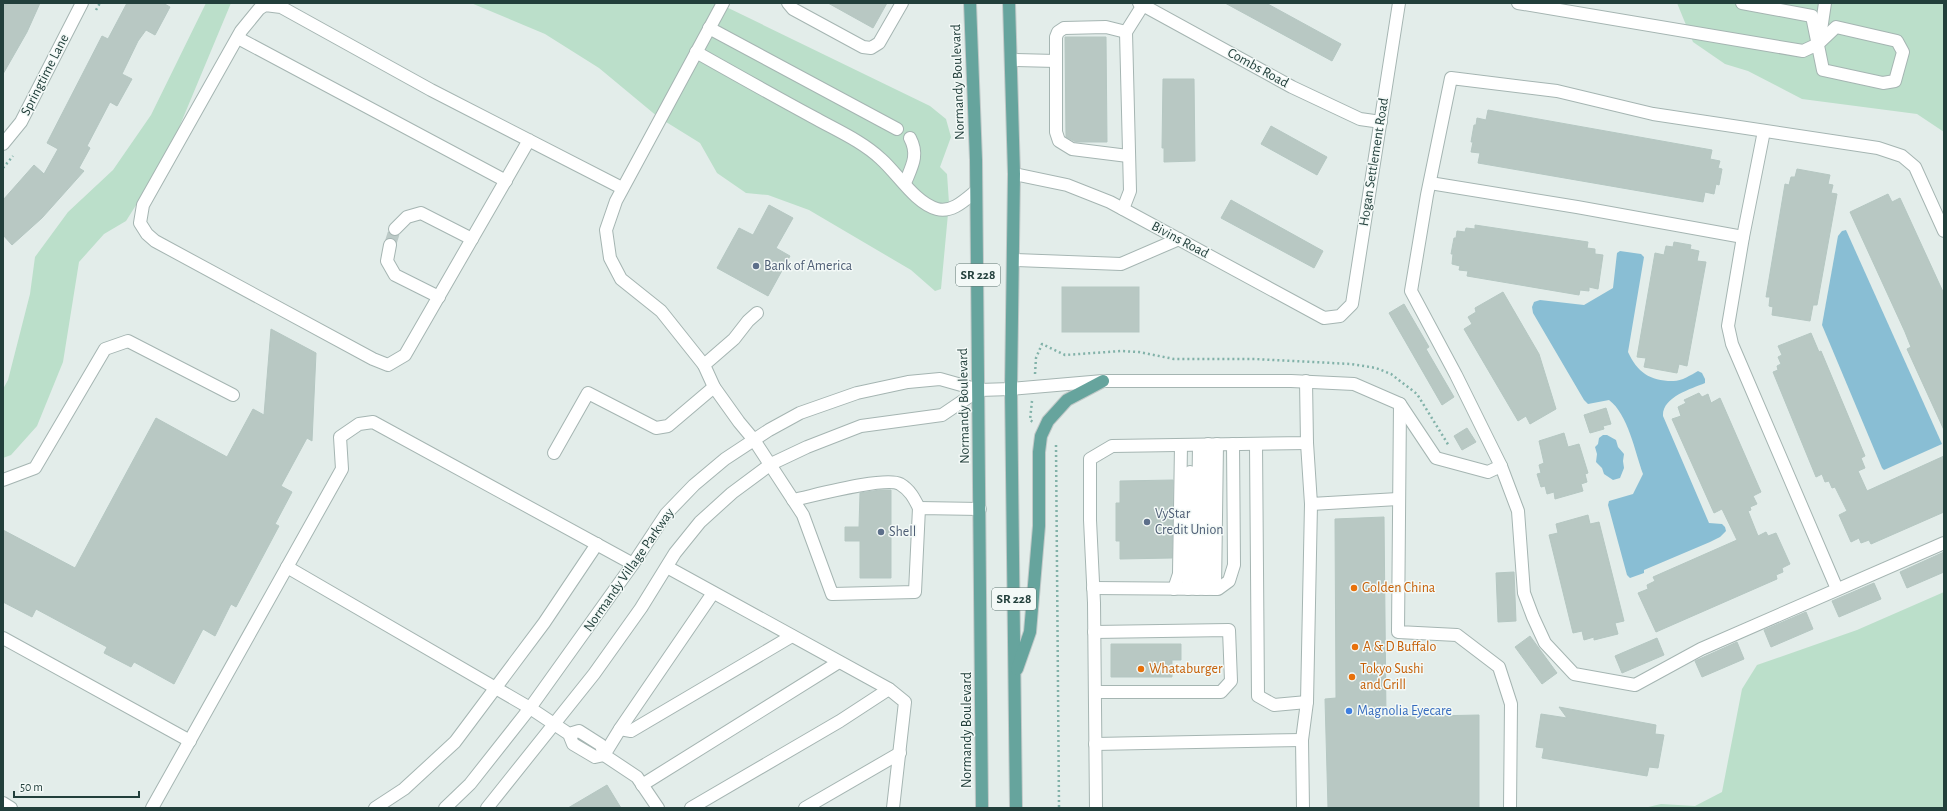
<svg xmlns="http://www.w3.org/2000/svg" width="1947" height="811" font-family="'Alegreya Sans',sans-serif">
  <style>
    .green { fill: #bbdfca }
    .water { fill: #89bed4 }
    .building { fill: #b8c8c3; stroke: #b5c7c2 }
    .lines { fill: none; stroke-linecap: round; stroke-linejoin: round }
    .minor-tunnel { stroke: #bccac7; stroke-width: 12; stroke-dasharray: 12 6; stroke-linecap: butt }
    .minor-casing { stroke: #a5b5b2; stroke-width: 14 }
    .major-casing { stroke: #c1c9c8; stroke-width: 14 }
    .path { stroke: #82b2a9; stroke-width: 2.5; stroke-dasharray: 2 3; stroke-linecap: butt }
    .minor { stroke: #fff; stroke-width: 12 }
    .major { stroke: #66a49d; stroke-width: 12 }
    .service-dot { fill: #5c6f8a; stroke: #f3f9f7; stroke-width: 1.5 }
    .food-dot { fill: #e8710a; stroke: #f3f9f7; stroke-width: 1.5 }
    .shop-dot { fill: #3f7fe0; stroke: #f3f9f7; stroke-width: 1.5 }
    .labels { text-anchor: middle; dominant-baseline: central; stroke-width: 3; stroke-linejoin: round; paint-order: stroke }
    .shield { fill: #f3f9f7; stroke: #617773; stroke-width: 1 }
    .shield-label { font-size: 13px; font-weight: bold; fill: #223f3b }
    .street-label { font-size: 14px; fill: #223f3b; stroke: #f3f9f7 }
    .service-label { font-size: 14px; fill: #4e5e75; stroke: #f3f9f7; text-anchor: start }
    .food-label { font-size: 14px; fill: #c56008; stroke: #f3f9f7; text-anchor: start }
    .shop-label { font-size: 14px; fill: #366cbe; stroke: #f3f9f7; text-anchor: start }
  </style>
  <rect width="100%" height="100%" fill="#e3edea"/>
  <g class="green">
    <polygon points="206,3 231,3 173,142 150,183 126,221 104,234 79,262 63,362 37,426 11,455 3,458 3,389 8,380 30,294 35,257 68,212 113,170 151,115"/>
    <polygon points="471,3 718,3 930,106 946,119 951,137 940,167 947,174 949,203 941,289 935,291 911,270 809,210 768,195 746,193 717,173 700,143 658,117 599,68 545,34"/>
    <polygon points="1677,3 1944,3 1944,132 1917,114 1802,99 1748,71 1725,64 1693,42"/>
    <polygon points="1944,592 1944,808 1644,808 1661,804 1695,806 1722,792 1742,689 1757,665 1857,630"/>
  </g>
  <g class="water">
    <polygon points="1846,230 1942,444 1884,470 1882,468 1822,325 1838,236 1842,231"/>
    <path d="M1620,251L1641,254L1644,257L1628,352C1637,372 1650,381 1672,381C1680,382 1691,375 1698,371L1702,373L1705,379V383C1691,389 1662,397 1663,416L1709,523L1722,524L1725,527L1726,531L1720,537L1710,542L1644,570V573L1630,578L1627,575L1608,505L1609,501L1633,494L1643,474C1635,452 1628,414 1609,400L1588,404L1584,400L1533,313L1532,307L1534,302L1540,300L1584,305L1613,288L1617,253Z"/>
    <polygon points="1603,435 1607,435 1616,440 1618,447 1624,454 1623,461 1624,468 1620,478 1613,480 1604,474 1602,468 1596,462 1597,454 1595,447 1598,444 1599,438"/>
  </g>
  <g class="building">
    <polygon points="3,3 40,3 27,32 3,74"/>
    <polygon points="127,3 163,3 170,7 155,35 146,30 138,41 122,74 132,79 117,106 110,102 87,146 90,148 79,168 84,171 42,218 12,245 3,235 3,200 34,165 44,174 58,149 47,143 102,36 108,39"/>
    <polygon points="828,3 887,3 873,28"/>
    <polygon points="1225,3 1266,3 1341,44 1332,61"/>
    <polygon points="1065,37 1106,37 1107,142 1076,142 1066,137"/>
    <polygon points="1163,79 1194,79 1195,161 1164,162 1164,148 1162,148"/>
    <polygon points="1488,110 1712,150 1710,159 1720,161 1718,168 1722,169 1719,185 1716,184 1714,194 1705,192 1703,202 1478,163 1480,153 1471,152 1473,142 1471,142 1474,125 1476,125 1477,118 1486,120"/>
    <polygon points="1271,126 1327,157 1317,175 1261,144"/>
    <polygon points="1797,169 1830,175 1828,184 1833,185 1831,193 1837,194 1817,305 1813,305 1810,321 1772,315 1773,307 1769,306 1770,297 1766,297 1785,184 1789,185 1791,177 1795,177"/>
    <polygon points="1888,194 1892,202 1900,198 1944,294 1944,430 1907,349 1911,347 1905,332 1850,212"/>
    <polygon points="1231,200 1323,251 1314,268 1221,218"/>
    <polygon points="769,205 793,218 776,248 790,256 768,296 717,268 739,228 753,235"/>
    <polygon points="1475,225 1588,242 1587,248 1595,249 1595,254 1603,255 1598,289 1589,287 1589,291 1580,290 1579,295 1467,276 1468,271 1459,270 1460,266 1452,264 1453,254 1451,254 1454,238 1456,238 1457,231 1465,232 1466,228 1475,229"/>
    <polygon points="1674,242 1691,245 1690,249 1699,251 1697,261 1706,262 1687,366 1679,364 1677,373 1644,367 1646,358 1637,357 1655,253 1664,255 1666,246 1673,247"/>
    <rect x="1062" y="287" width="77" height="45"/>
    <polygon points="1503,292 1539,354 1556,409 1530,424 1526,416 1518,421 1464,329 1472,324 1468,317 1476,312 1475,308"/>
    <polygon points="1404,304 1429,347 1426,349 1454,397 1442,405 1389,313"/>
    <polygon points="271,329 316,353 312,441 307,438 281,486 292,492 275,524 279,526 236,607 231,604 215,636 203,629 174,684 134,662 131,667 104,653 107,647 36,609 32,617 3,602 3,530 75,568 156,418 227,457 253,409 264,415"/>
    <polygon points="1811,333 1819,352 1821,351 1865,456 1861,458 1865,468 1858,471 1867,491 1944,456 1944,512 1871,544 1869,540 1861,543 1859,538 1851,542 1839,515 1847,511 1835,487 1832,488 1829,481 1825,482 1822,474 1816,477 1773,372 1778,370 1777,366 1781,364 1778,357 1782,355 1778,346"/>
    <polygon points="1699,393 1702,397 1708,394 1711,403 1720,398 1761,492 1753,496 1757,504 1750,507 1751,510 1748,511 1758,536 1766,532 1768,536 1776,533 1790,564 1782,568 1783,572 1776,575 1777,579 1656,632 1638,593 1648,589 1647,585 1655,581 1653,577 1737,540 1722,509 1714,513 1672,419 1681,416 1678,407 1686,403 1684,400"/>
    <polygon points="1606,408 1611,424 1603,426 1604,429 1590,433 1584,415"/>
    <polygon points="1467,428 1476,442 1462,450 1454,436"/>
    <polygon points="1564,433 1568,447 1579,444 1588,473 1585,474 1587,482 1581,484 1583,491 1555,499 1554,492 1547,494 1545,486 1541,487 1537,474 1541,473 1539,465 1544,463 1539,441"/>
    <polygon points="1173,480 1172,558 1120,559 1120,541 1116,541 1116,503 1120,503 1120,481"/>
    <polygon points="880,490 891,490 891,578 860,578 860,541 845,541 845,527 859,527 860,493"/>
    <polygon points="1588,515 1590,524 1599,522 1624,621 1615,623 1618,634 1594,640 1594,637 1584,640 1582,631 1573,633 1549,535 1558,533 1556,524"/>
    <polygon points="1384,517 1386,717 1479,715 1479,808 1328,808 1325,699 1336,698 1335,519"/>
    <polygon points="1944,552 1944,572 1907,588 1900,572"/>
    <polygon points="1514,572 1516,621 1498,622 1496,573"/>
    <polygon points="1874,583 1881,599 1839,617 1832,601"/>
    <polygon points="1806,612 1813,629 1771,647 1764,630"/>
    <polygon points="1530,636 1557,673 1542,684 1515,647"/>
    <polygon points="1657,638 1664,655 1622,673 1615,656"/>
    <polygon points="1737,642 1744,659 1702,677 1695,661"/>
    <polygon points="1111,644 1181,644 1181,660 1172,660 1172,677 1111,677"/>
    <polygon points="1559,707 1656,725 1655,734 1664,735 1658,768 1649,767 1647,776 1542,758 1544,748 1536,747 1541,714 1567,718"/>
    <polygon points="607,785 621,808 568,808"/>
  </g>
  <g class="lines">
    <polyline class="minor-tunnel" points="390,245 395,229"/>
    <g class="minor-casing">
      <g id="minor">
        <polyline points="788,3 793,9 863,47 871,48 879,43 902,3"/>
        <polyline points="1139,3 1292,87 1360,119 1381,122"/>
        <polyline points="1518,3 1803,51 1818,44 1836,27 1897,41 1903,52 1895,81 1883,83 1823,70 1812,16 1742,3"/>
        <polyline points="709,28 897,129"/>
        <polyline points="1126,32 1106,27 1064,28 1058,32 1056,37 1056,132 1059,141 1072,149 1128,156"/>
        <polyline points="1820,37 1825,3"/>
        <polyline points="238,38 506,181"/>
        <path d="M696,52C735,74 774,96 813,117C836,130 862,141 881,159C898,174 915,203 937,209C952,213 965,200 976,191"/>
        <polyline points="1011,60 1056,61"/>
        <polyline points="1764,131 1743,237 1728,326 1732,344 1837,589"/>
        <polyline points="529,140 405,355 388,365 373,359 155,241 147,234 140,223 143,205 241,31 259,9 265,5 281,7 431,90 622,188"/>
        <polyline points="3,144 21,122 82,3"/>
        <polyline points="1014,174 1067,185 1110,202 1324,318 1340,316 1352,304 1399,3"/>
        <path d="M905,183C912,166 919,155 910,138"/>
        <polyline points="1430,183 1577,207 1743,237"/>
        <polyline points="1123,209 1130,191 1126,32 1143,5"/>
        <polyline points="395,229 407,217 421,213 472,239"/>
        <polyline points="1944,231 1915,167 1902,156 1878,148 1653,114 1557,91 1451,78 1427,195 1411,291 1456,375 1501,466 1518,511 1524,593 1533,617 1545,643 1574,674 1635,685 1701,649 1944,543"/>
        <polyline points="390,245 387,261 395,275 439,297"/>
        <polyline points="1013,260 1121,264 1179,239"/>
        <polyline points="757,313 748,321 734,339 704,365 714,387 739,422 754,440 803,515 832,594 915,592 919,508 980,509"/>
        <polyline points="704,365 661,311 621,279 610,258 606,230 616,201 723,3"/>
        <polyline points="1400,404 1398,632 1457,635 1499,667 1511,704 1510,808"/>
        <polyline points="1307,443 1311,504 1398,499"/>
        <polyline points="1256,444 1258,696 1274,705 1307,702"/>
        <polyline points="554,453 588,393 656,428 668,426 714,387"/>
        <polyline points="3,480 35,468 105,349 128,341 233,395"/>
        <path d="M793,500C813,496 885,476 900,484C910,490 914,498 919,508"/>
        <polyline points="287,567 530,708 569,734 573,744 595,757 604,755 601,745 579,731 569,734"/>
        <polyline points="667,567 889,689 905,702 893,808"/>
        <polyline points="1093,588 1218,589 1229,581 1234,565 1233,444"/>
        <polyline points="1174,589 1179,574 1181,445"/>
        <polyline points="1188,589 1190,472"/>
        <polyline points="1197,589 1199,445"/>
        <polyline points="1206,589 1208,444"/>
        <polyline points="1215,589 1217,444"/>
        <polyline points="1094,632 1229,630 1231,681 1221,692 1095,692"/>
        <polyline points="3,638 190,741"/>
        <polyline points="620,729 631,731 792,636"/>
        <polyline points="1095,744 1302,740"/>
        <polyline points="642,785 839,662"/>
        <polyline points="3,803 11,808"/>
        <polyline points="152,808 342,469 340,437 359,424 373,422 633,564"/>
        <polyline points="375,808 404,789 455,742 544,623 597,544"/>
        <polyline points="445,808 470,784 530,708 633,564 666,514 694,485 725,459 769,430 800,413 857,393 908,382 940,379 979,390 1011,389 1103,381 1291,381 1354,384 1400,404 1436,458 1488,472 1501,466"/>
        <polyline points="487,808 594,674 641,608 675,553 700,522 732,493 771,464 807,447 861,426 942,415 979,390"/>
        <polyline points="658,808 637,777 604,755 620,729 713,593"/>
        <polyline points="691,808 840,721 889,689"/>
        <polyline points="805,808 900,753"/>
        <polyline points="1096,808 1094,603 1090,520 1090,459 1112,446 1307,443 1306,381"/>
        <polyline points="1303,808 1302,740 1307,702 1311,504"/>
      </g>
    </g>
    <g class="major-casing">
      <g id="major">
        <polyline points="970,3 976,160 982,808"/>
        <polyline points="1009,3 1014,174 1011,389 1016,808"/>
        <polyline points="1017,669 1030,632 1039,526 1039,452 1041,436 1048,421 1067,400 1103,381"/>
      </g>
    </g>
    <g class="path">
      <polyline points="96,10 100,3"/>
      <polyline points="3,168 13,156"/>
      <polyline points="1035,374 1036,358 1042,344 1065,355 1121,351 1139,352 1174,359 1255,359 1351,364 1376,368 1391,374 1417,394 1449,446"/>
      <polyline points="1032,401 1030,420 1033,422"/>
      <polyline points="1056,445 1059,808"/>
    </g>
    <use href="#minor" class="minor"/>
    <use href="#major" class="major"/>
  </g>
  <g class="service-dot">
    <circle cx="756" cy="266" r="4"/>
    <circle cx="1147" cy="522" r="4"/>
    <circle cx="881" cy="532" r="4"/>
  </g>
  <g class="food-dot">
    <circle cx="1354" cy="588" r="4"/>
    <circle cx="1355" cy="647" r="4"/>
    <circle cx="1141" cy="669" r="4"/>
    <circle cx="1352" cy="677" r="4"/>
  </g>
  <circle class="shop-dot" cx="1349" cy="711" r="4"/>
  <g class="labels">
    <g class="shield">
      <rect x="956" y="264" width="44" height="22" rx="3"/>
      <rect x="992" y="588" width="44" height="22" rx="3"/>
    </g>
    <g class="shield-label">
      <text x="978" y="275">SR 228</text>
      <text x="1014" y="599">SR 228</text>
    </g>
    <g class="street-label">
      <text transform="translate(1258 68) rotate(29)">Combs Road</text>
      <text transform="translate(45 75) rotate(-63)">Springtime Lane</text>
      <text transform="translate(958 82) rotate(-92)">Normandy Boulevard</text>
      <text transform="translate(1374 162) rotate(-81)">Hogan Settlement Road</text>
      <text transform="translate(1180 240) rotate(28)">Bivins Road</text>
      <text transform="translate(964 406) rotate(-91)">Normandy Boulevard</text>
      <text transform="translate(629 570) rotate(-55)">Normandy Village Parkway</text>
      <text transform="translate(967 730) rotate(-90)">Normandy Boulevard</text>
    </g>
    <g class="service-label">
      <text x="764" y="266">Bank of America</text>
      <text x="1155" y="514">VyStar<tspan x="1155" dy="16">Credit Union</tspan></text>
      <text x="889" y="532">Shell</text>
    </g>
    <g class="food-label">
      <text x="1362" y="588">Golden China</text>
      <text x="1363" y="647">A &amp; D Buffalo</text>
      <text x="1149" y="669">Whataburger</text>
      <text x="1360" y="669">Tokyo Sushi<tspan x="1360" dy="16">and Grill</tspan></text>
    </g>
    <g class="shop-label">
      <text x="1357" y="711">Magnolia Eyecare</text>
    </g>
  </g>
  <rect width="1947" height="811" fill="none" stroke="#223f3b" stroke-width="8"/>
  <path d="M14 791v6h125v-6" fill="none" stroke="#223f3b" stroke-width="2"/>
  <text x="20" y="791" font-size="12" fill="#223f3b" stroke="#f3f9f7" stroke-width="3" paint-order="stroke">50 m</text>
</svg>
